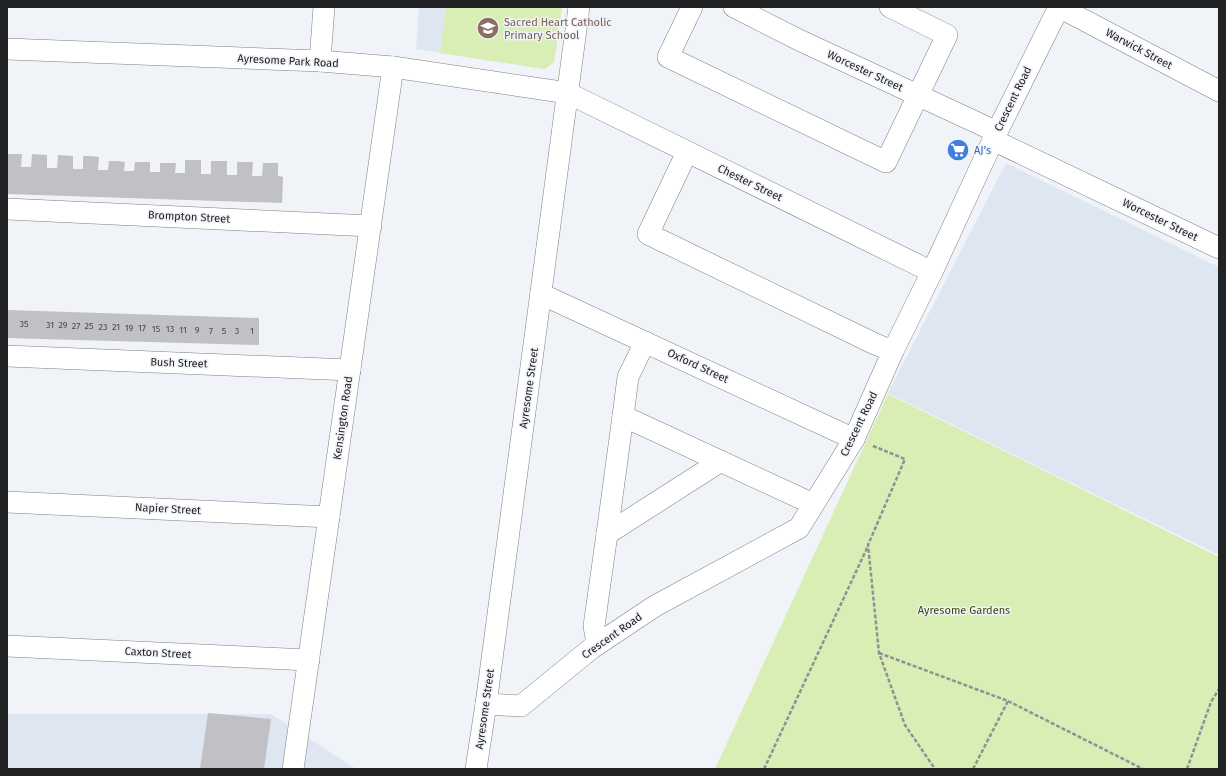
<svg xmlns="http://www.w3.org/2000/svg" width="1226" height="776" font-family="'Fira Sans',sans-serif">
  <style>
    .built { fill: #dee7f1 }
    .green { fill: #d8eeb4 }
    .building { fill: #c0c0c5 }
    .lines { fill: none; stroke-linecap: round; stroke-linejoin: round }
    .minor-casing { stroke: #7c7f83; stroke-width: 22 }
    .path { stroke: #8f9194; stroke-width: 2.5; stroke-dasharray: 4 2; stroke-linecap: butt }
    .minor { stroke: #fff; stroke-width: 21 }
    .labels { text-anchor: middle; dominant-baseline: central; stroke-width: 3; stroke-linejoin: round; paint-order: stroke }
    .number-label { font-size: 9px; fill: #4a4a4d }
    .education-label { font-size: 11px; fill: #785e54; stroke: #f0f3f7; text-anchor: start }
    .street-label { font-size: 11px; fill: #222325; stroke: #f0f3f7 }
    .shop-label { font-size: 11px; fill: #366cbe; stroke: #f0f3f7; text-anchor: start }
    .park-label { font-size: 11px; fill: #364906; stroke: #f0f3f7 }
  </style>
  <rect width="100%" height="100%" fill="#f0f3f7"/>
  <g class="built">
    <polygon points="419,7 562,7 554,62 545,69 416,49"/>
    <polygon points="1006,163 1219,267 1219,555 888,393"/>
    <polygon points="7,714 271,714 356,769 7,769"/>
  </g>
  <g class="green">
    <polygon points="446,7 562,7 554,62 545,69 440,53"/>
    <polygon points="888,394 1219,557 1219,769 715,769"/>
  </g>
  <g class="building">
    <polygon points="7,154 22,154 21,167 31,167 32,154 47,155 47,168 57,168 58,155 73,156 73,169 83,169 83,156 91,156 99,157 98,170 108,170 109,161 117,161 125,162 124,171 134,171 135,162 150,162 150,172 160,172 160,163 176,163 175,173 185,173 185,160 201,160 201,174 211,174 211,161 227,161 227,175 237,175 237,162 253,162 252,176 262,176 263,163 278,163 278,176 283,177 282,203 7,194"/>
    <polygon points="7,310 259,318 259,345 7,338"/>
    <polygon points="208,713 271,719 264,769 200,769"/>
  </g>
  <g class="lines">
    <g class="minor-casing">
      <g id="minor">
        <polyline points="692,7 668,57 886,162 947,35 890,7"/>
        <polyline points="734,7 799,40 997,132"/>
        <polyline points="1059,7 1219,91"/>
        <polyline points="7,49 320,61 393,67 568,93 932,272"/>
        <polyline points="320,61 324,7"/>
        <polyline points="993,140 1219,248"/>
        <polyline points="687,152 648,234 875,344 893,351"/>
        <polyline points="7,209 371,226"/>
        <polyline points="541,294 854,439"/>
        <polyline points="7,356 350,370"/>
        <polyline points="623,416 628,377 645,342"/>
        <polyline points="721,461 607,534 623,416 813,504"/>
        <polyline points="7,502 329,517"/>
        <polyline points="597,644 594,626 607,534"/>
        <polyline points="7,646 309,660"/>
        <polyline points="486,704 521,706 592,648 655,606 799,528 854,439 893,351 932,272 993,140 1059,7"/>
        <polyline points="293,769 393,67"/>
        <polyline points="476,769 486,704 579,7"/>
      </g>
    </g>
    <g class="path">
      <polyline points="873,446 905,459 868,545 879,653 905,725 935,769"/>
      <polyline points="879,653 1008,701 973,769"/>
      <polyline points="1008,701 1143,769"/>
      <polyline points="764,769 868,546"/>
      <polyline points="1187,769 1211,702 1219,689"/>
    </g>
    <use href="#minor" class="minor"/>
  </g>
  <defs>
    <g id="school-disc" transform="scale(1.15)"><circle r="9.5" fill="#8d6e63" stroke="#f0f3f7"/><path d="M0-5L7-2L0 1L-7-2ZM-4 1L0 2.5L4 1V4Q0 6-4 4Z" fill="#fff"/></g>
    <g id="supermarket-disc" transform="scale(1.15)"><circle r="9.5" fill="#3f7fe0" stroke="#f0f3f7"/><path d="M-6-5.5h2.5l.6 2H6L4.5 2H-2.5L-4.4-4H-6ZM-1.5 3.2a1.3 1.3 0 1 0 .1 0ZM3 3.2a1.3 1.3 0 1 0 .1 0Z" fill="#fff"/></g>
  </defs>
  <g fill-rule="evenodd">
    <use href="#school-disc" x="488" y="28"/>
    <use href="#supermarket-disc" x="958" y="150"/>
  </g>
  <g class="labels">
    <g class="number-label">
      <text x="24" y="324">35</text>
      <text x="50" y="325">31</text>
      <text x="63" y="325">29</text>
      <text x="76" y="326">27</text>
      <text x="89" y="326">25</text>
      <text x="103" y="327">23</text>
      <text x="116" y="327">21</text>
      <text x="129" y="328">19</text>
      <text x="142" y="328">17</text>
      <text x="156" y="329">15</text>
      <text x="170" y="329">13</text>
      <text x="183" y="330">11</text>
      <text x="197" y="330">9</text>
      <text x="211" y="331">7</text>
      <text x="224" y="331">5</text>
      <text x="237" y="331">3</text>
      <text x="252" y="331">1</text>
    </g>
    <g class="education-label">
      <text x="504" y="22">Sacred Heart Catholic<tspan x="504" dy="13">Primary School</tspan></text>
    </g>
    <g class="street-label">
      <text transform="translate(1139 49) rotate(28)">Warwick Street</text>
      <text transform="translate(288 61) rotate(3)">Ayresome Park Road</text>
      <text transform="translate(865 71) rotate(25)">Worcester Street</text>
      <text transform="translate(1013 99) rotate(-64)">Crescent Road</text>
      <text transform="translate(750 183) rotate(26)">Chester Street</text>
      <text transform="translate(189 217) rotate(3)">Brompton Street</text>
      <text transform="translate(1160 220) rotate(26)">Worcester Street</text>
      <text transform="translate(179 363) rotate(2)">Bush Street</text>
      <text transform="translate(698 366) rotate(25)">Oxford Street</text>
      <text transform="translate(529 388) rotate(-82)">Ayresome Street</text>
      <text transform="translate(343 418) rotate(-82)">Kensington Road</text>
      <text transform="translate(859 424) rotate(-64)">Crescent Road</text>
      <text transform="translate(168 509) rotate(3)">Napier Street</text>
      <text transform="translate(612 636) rotate(-35)">Crescent Road</text>
      <text transform="translate(158 653) rotate(3)">Caxton Street</text>
      <text transform="translate(485 709) rotate(-82)">Ayresome Street</text>
    </g>
    <g class="shop-label">
      <text x="974" y="150">AJ’s</text>
    </g>
    <g class="park-label">
      <text x="964" y="610">Ayresome Gardens</text>
    </g>
  </g>
  <rect width="1226" height="776" fill="none" stroke="#222325" stroke-width="16"/>
</svg>
